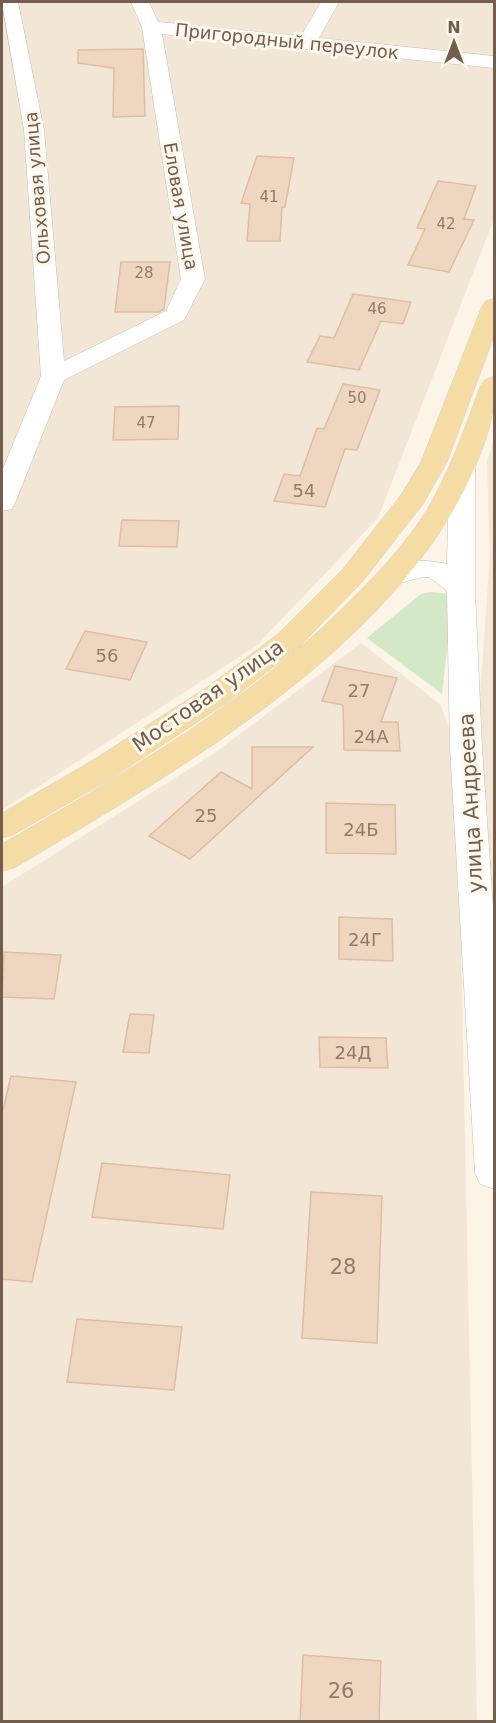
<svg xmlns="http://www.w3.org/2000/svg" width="496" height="1723" font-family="'DejaVu Sans',sans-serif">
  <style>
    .residential { fill: #f2e7d6 }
    .green { fill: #d2e8c6 }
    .building { fill: #eed6c1; stroke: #e0bda2; stroke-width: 1.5 }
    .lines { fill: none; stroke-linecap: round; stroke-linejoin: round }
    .minor-casing { stroke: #ccbdae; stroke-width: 1 }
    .major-casing { stroke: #d8d2cd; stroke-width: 1 }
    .minor { fill: #fff; fill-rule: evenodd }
    .major { fill: #f5dca4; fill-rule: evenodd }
    .labels { text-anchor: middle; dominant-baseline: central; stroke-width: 6; stroke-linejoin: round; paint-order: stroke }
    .far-number-label { font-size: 15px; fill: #927b6a }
    .far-street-label { font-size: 18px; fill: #735d4d; stroke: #fef8ed }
    .number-label { font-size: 18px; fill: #927b6a }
    .street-label { font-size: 21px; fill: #735d4d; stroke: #fef8ed }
    .near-number-label { font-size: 21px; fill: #927b6a }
  </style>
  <rect width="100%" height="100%" fill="#fbf4e7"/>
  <g class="residential">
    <polygon points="2,2 494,2 494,219 378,518 256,646 2,810"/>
    <polygon points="494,439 494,1028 476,751 490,556 487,461"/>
    <polygon points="361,643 440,704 457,749 477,1721 2,1722 2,887 213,754"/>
  </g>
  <polygon class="green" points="431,592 453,594 442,694 367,638 421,594"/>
  <g class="building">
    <polygon points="143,49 145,116 113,117 114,68 78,63 78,50"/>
    <polygon points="257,156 294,158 285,207 282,207 280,241 247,241 250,204 241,203"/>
    <polygon points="438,181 476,186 464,219 474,220 449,272 408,265 425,229 417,228"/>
    <polygon points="121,262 170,262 164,309 159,312 115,312"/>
    <polygon points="353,294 411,302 403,324 381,321 359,370 307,362 320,336 334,338"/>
    <polygon points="343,384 380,390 357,450 345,449 325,507 274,501 284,474 300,476 317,428 324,429"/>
    <polygon points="179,406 178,439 113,440 115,407"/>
    <polygon points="122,520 179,521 177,547 119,546"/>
    <polygon points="85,631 147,642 130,680 66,669"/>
    <polygon points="335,666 397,678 381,722 398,722 400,751 344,750 343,705 322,701"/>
    <polygon points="252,747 313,747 190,859 149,836 221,772 252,789"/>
    <polygon points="326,803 395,805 396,854 326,853"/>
    <polygon points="339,917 392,919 393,961 339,959"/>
    <polygon points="4,952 61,955 54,999 2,997"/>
    <polygon points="130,1014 154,1015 149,1053 123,1052"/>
    <polygon points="319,1037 386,1038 388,1068 320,1067"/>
    <polygon points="11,1076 76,1082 32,1282 2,1279 2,1114"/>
    <polygon points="102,1163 230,1175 223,1229 92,1217"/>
    <polygon points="311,1192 382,1196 377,1343 302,1338"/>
    <polygon points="77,1319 182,1327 174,1390 67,1382"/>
    <polygon points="303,1655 381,1661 379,1722 300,1722"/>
  </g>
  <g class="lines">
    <g class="minor-casing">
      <g id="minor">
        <polygon points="2,2 18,2 44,130 64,361 166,311 181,279 142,27 131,2 149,2 158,22 301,36 321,2 339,2 319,38 494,56 494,68 162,34 205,279 184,320 64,380 15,503 12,509 2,511 2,471 41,376 24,130"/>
        <path d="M462,460L471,462L475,468V590L482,748L494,922V1189L480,1184L475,1173L450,748L447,591L429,577C411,577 397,588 380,583L376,577C389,557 426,559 447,564L449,468L453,462Z"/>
      </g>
    </g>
    <g class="major-casing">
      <g id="major">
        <polygon points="494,299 494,336 447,462 423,504 363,581 298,648 228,702 112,778 13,835 2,838 2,813 90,762 206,688 278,634 343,569 401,495 421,462 482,306 486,301"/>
        <path d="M494,377C496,412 488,437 474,469C397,648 175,772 14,868L2,871V844C126,772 253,700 354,597C380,571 407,542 427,510C450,471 465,427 481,385L485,380Z"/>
      </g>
    </g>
    <use href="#minor" class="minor"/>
    <use href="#major" class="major"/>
  </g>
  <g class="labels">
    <g class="far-number-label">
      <text x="269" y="197">41</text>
      <text x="446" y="224">42</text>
      <text x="144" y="273">28</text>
      <text x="377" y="309">46</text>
      <text x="357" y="398">50</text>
      <text x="146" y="423">47</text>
    </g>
    <g class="far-street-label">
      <text transform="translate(287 41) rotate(6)">Пригородный переулок</text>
      <text transform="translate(37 188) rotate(-95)">Ольховая улица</text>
      <text transform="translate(181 206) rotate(80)">Еловая улица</text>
    </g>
    <g class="number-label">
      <text x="304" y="490">54</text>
      <text x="107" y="655">56</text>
      <text x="359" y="690">27</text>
      <text x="371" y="736">24А</text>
      <text x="206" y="815">25</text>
      <text x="361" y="829">24Б</text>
      <text x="365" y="939">24Г</text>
      <text x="353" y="1052">24Д</text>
    </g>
    <g class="street-label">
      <text transform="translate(208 696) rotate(-35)">Мостовая улица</text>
      <text transform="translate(471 803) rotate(-93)">улица Андреева</text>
    </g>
    <g class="near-number-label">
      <text x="343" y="1267">28</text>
      <text x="341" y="1691">26</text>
    </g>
  </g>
  <rect width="496" height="1723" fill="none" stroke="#735d4d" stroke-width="6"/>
  <g transform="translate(454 42)" stroke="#fef8ed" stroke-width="4.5" paint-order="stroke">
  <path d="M0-4.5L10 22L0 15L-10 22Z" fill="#735d4d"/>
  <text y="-9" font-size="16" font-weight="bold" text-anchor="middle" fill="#735d4d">N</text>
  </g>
</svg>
